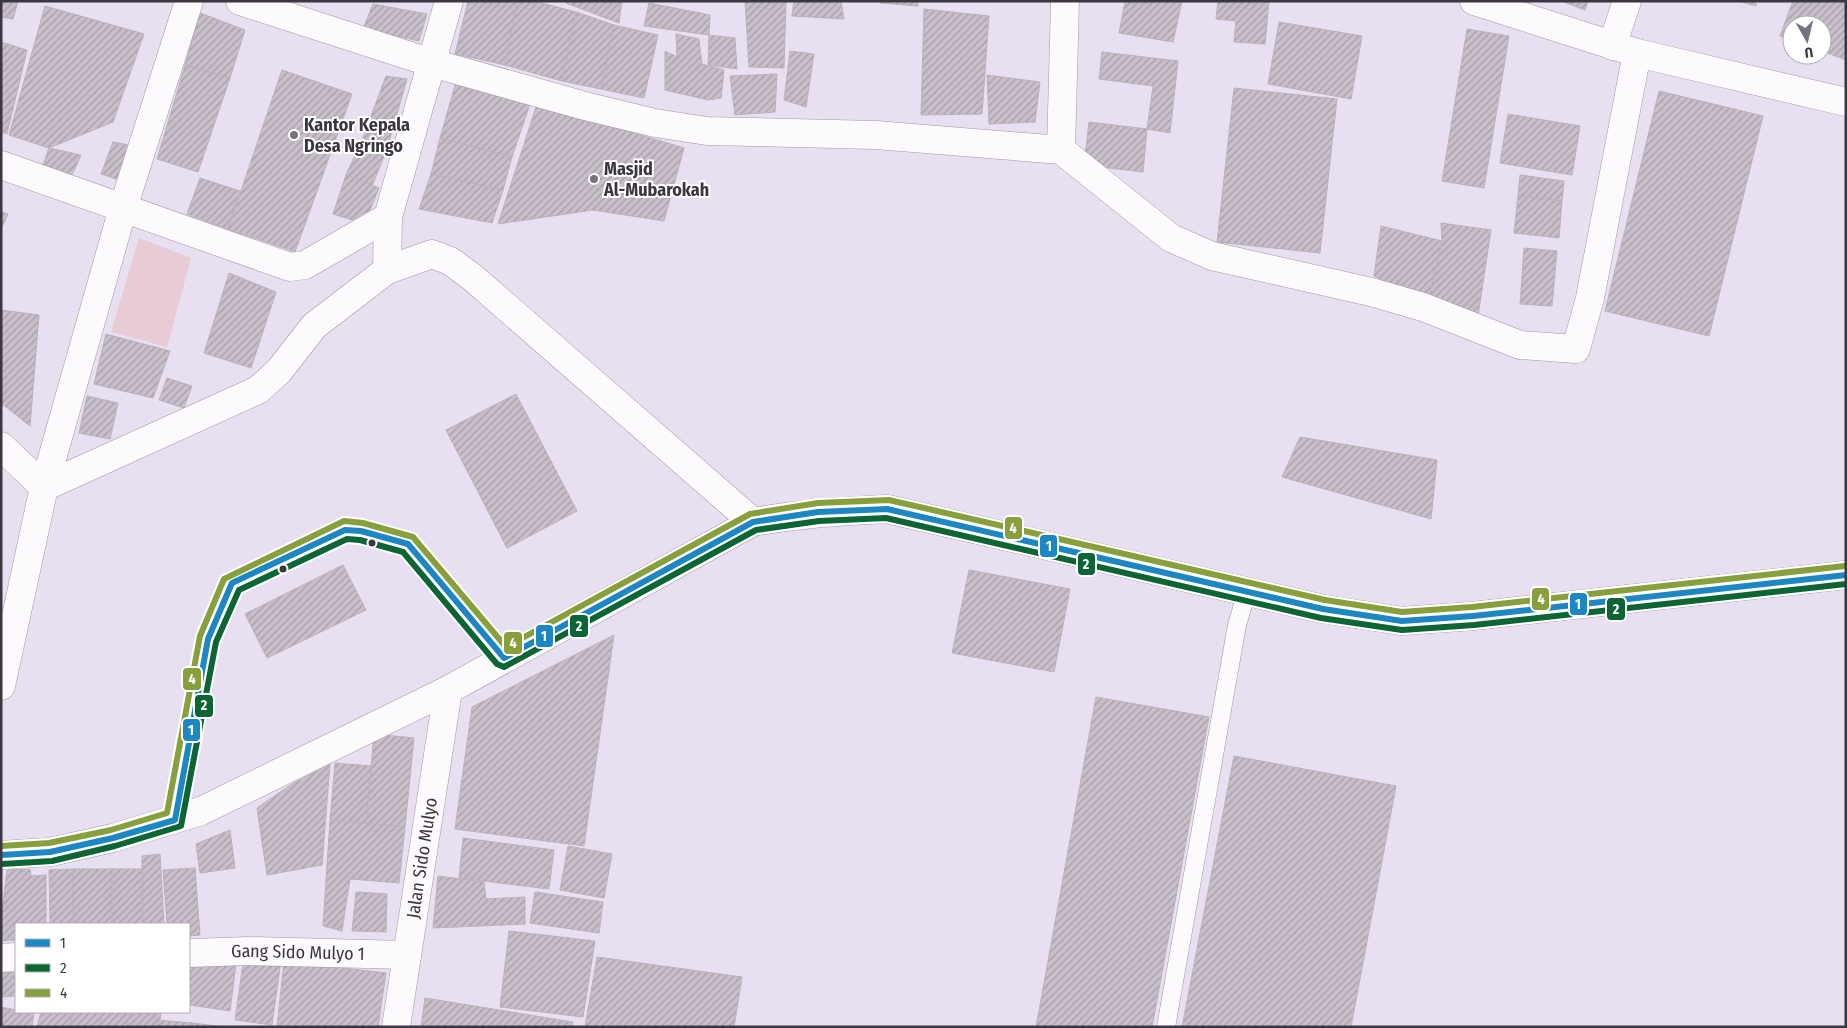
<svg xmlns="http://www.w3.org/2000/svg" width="1847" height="1028" font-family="'Fira Sans Condensed',sans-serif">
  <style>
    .green { fill: #e7cbd5 }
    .building { fill: url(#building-hatch); stroke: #bab1bc }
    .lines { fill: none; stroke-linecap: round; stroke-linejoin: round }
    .lane-casing { stroke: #9e98a4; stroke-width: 19 }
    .street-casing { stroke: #9e98a4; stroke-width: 29 }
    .lane { stroke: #fcfafd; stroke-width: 18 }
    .street { stroke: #fcfafd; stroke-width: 28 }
    .bus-1-casing { stroke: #fff; stroke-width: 10 }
    .bus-2-casing { stroke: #fff; stroke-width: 10 }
    .bus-3-casing { stroke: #fff; stroke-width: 10 }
    .bus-1 { stroke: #1d87c4; stroke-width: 6 }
    .bus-2 { stroke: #0d6535; stroke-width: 6 }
    .bus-3 { stroke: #88a03c; stroke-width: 6 }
    .poi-dot { fill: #78717e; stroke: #fff; stroke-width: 2 }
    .bus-dot { fill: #3c3641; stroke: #fff; stroke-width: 2 }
    .labels { text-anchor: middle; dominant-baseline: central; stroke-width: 4; stroke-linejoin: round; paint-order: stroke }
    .poi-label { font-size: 18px; font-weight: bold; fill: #3c3641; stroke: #fff; text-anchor: start }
    .street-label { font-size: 18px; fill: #3c3641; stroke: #fff }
    .line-badge { stroke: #fff; stroke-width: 2 }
    .badge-label { font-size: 14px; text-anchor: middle; font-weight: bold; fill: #fff }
  </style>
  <defs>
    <pattern id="building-hatch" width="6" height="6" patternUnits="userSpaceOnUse" patternTransform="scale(1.25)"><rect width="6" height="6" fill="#c9bfca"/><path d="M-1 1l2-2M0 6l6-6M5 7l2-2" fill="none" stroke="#a49ca6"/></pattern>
  </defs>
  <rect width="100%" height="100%" fill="#e8dff0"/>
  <polygon class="green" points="139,238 191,258 167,347 111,332"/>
  <g class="building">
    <polygon points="1,1 18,1 13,19 1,17"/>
    <polygon points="468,1 517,1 505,65 455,54"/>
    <polygon points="517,1 534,1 576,12 562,81 505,65"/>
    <polygon points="566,1 622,1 619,23 566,3"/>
    <polygon points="745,1 786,1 784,68 749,67"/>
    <polygon points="794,1 841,1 844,19 792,16"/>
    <polygon points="880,1 918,1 918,6 880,3"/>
    <polygon points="1125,1 1182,1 1173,42 1119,33"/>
    <polygon points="1218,1 1269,1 1265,44 1234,42 1236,21 1216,19"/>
    <polygon points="1561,1 1588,1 1585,10"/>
    <polygon points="1738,1 1756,1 1756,6"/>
    <polygon points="1793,1 1846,1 1846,60 1822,51 1822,25 1792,25 1792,41 1780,36"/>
    <polygon points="649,3 710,15 709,35 644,26"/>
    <polygon points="373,4 427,14 419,41 363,29"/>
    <polygon points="45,6 144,34 113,122 49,148 9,135"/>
    <polygon points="924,9 989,16 982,114 921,115"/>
    <polygon points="576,12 614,25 601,89 562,81"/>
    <polygon points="200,13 245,30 230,78 185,65"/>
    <polygon points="1279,22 1362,36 1351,99 1268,84"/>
    <polygon points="614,25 658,35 644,98 601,89"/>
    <polygon points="1467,29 1509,36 1484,188 1442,181"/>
    <polygon points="676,34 699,39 702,64 724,70 721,98 708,100 665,90 665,51 677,57"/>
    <polygon points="709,35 735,38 737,69 708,65"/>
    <polygon points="1,42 27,50 7,134 1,132"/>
    <polygon points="790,51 814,54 806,107 784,100"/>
    <polygon points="1102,52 1178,61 1170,133 1147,129 1153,86 1099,79"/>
    <polygon points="185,65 230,78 198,172 157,159"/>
    <polygon points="282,70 352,94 295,252 228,229"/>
    <polygon points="777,74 775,112 735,115 730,76"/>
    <polygon points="987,75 1040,82 1035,122 989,124"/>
    <polygon points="386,76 407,79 387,149 362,140"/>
    <polygon points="456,82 530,104 512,157 440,138"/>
    <polygon points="1234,88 1337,99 1320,253 1217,242"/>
    <polygon points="1659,91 1763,116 1709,336 1605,311"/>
    <polygon points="537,104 684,148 664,221 593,210 498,224"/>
    <polygon points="1508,114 1580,126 1572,175 1500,163"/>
    <polygon points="1089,122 1147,129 1143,172 1084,165"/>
    <polygon points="440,138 512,157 503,190 431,174"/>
    <polygon points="362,140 387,149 372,186 346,175"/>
    <polygon points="113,142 139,147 125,182 101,174"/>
    <polygon points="49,148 81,155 72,175 42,168"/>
    <polygon points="431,174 503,190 492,223 419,209"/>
    <polygon points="346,175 379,188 370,210 352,220 333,214"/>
    <polygon points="1520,175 1564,181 1562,201 1518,196"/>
    <polygon points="200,178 240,191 228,229 187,214"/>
    <polygon points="1518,196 1562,201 1559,238 1514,233"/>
    <polygon points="1,212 8,214 1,229"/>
    <polygon points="1441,223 1491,230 1478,316 1428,300 1442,241"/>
    <polygon points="1381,226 1442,241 1428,300 1374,276"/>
    <polygon points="1524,248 1557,251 1552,306 1520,304"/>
    <polygon points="229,273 276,292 251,368 204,353"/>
    <polygon points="1,310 39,315 30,426 1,403"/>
    <polygon points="106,334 170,351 153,398 94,384"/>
    <polygon points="167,378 192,386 184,408 159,400"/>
    <polygon points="516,394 577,511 507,548 446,430"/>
    <polygon points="87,396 118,403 110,439 79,433"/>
    <polygon points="1300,437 1437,460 1431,519 1282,477"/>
    <polygon points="343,565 366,610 267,658 245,614"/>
    <polygon points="969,570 1070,589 1054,672 952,653"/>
    <polygon points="614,635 584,846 455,829 472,707"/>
    <polygon points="1096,697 1209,717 1152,1027 1036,1027"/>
    <polygon points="374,734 414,738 405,827 366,824"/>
    <polygon points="1234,756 1396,786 1351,1027 1182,1027"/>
    <polygon points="335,763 371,766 366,824 330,820"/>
    <polygon points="330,764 322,865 267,875 257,808 292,784"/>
    <polygon points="330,820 405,827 399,883 350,879 342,931 323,926"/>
    <polygon points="230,830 235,868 200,873 196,844"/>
    <polygon points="463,838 554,850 549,889 459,878"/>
    <polygon points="568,846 612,854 604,898 560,890"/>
    <polygon points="160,854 164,924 142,924 142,856"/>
    <polygon points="195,868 200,935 189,936 189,924 167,924 163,870"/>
    <polygon points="30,869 31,876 46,875 46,924 16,924 16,940 1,941 1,919 7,870"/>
    <rect x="73" y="869" width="39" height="55"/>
    <polygon points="73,869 73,924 50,924 49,870"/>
    <rect x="112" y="869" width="30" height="55"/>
    <polygon points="438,876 484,882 486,899 525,897 525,924 433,928"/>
    <polygon points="356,892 387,894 386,932 352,931"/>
    <polygon points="535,892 603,902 599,933 530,923"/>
    <polygon points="509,931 595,941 583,1017 500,1007"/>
    <polygon points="189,956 237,956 230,1011 190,1005"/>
    <polygon points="244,956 281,961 272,1025 235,1020"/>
    <polygon points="597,957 742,977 734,1027 585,1027"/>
    <polygon points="284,961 386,973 378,1027 277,1027"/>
    <polygon points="14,972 16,996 1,997 1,973"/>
    <polygon points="425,998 573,1022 572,1027 421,1027"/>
    <polygon points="1,1007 16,1010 16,1012 34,1013 32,1027 1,1027"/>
    <polygon points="41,1012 73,1012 70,1027 37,1027"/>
    <polygon points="73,1012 103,1012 99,1027 70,1027"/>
    <polygon points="103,1012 130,1012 127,1027 99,1027"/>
    <polygon points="130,1012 161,1012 159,1027 127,1027"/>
    <polygon points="158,1020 193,1023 193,1027 159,1027"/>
    <polygon points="193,1023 224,1027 193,1027"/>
  </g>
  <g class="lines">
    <g class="lane-casing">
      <g id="lane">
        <polyline points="175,820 208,639 232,583 345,530 361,531 408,544 504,658"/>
        <polyline points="1166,1027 1237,625 1247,592"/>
      </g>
    </g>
    <g class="street-casing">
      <g id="street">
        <polyline points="240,1 432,63 585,106 655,123 707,131 876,135 1061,150 1171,238 1212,256 1371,292 1423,307 1520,345 1576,349 1590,298 1637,53"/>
        <polyline points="1474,1 1637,53 1846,102"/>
        <polyline points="1612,46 1627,1"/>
        <polyline points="1061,150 1065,1"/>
        <polyline points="1,165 290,267 305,265 388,217"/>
        <polyline points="387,270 388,217 449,1"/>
        <polyline points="1,446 44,487 123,208 189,1"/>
        <polyline points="1,686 44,487 258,390 279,371 314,326 387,270 432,254 450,261 472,277 753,522"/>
        <path d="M1,855L50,852L113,838L201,811L448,690L753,522C798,514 842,511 887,509L1323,609L1402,621L1473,616L1846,575"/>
        <path id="s1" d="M189,953L249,951L407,955"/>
        <polyline points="1,958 16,957"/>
        <path id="s2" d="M396,1027L448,690"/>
      </g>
    </g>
    <use href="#lane" class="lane"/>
    <use href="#street" class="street"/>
    <g class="bus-1-casing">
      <polyline id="bus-1" points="1,855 50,852 113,838 175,820 208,639 232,583 345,530 361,531 408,544 504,658 753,522 818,512 887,509 1323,609 1402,621 1473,616 1846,575"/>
    </g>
    <g class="bus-2-casing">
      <polyline id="bus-2" points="2,864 52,861 115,846 181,826 216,642 239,590 347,539 360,540 403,552 497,664 504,667 756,530 819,521 886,518 1321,618 1402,630 1474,625 1846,584"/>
    </g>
    <g class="bus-3-casing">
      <polyline id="bus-3" points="1,846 49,843 111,830 167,813 200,636 224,579 344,521 363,523 413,537 506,647 750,514 818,503 889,500 1325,600 1402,612 1472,607 1845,566"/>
    </g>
    <use href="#bus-1" class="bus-1"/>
    <use href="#bus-2" class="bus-2"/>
    <use href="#bus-3" class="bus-3"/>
  </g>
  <g class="poi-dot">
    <circle cx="294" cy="135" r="5"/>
    <circle cx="594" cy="179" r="5"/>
  </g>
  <g class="bus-dot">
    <circle cx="372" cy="543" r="4.5"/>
    <circle cx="283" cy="569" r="4.5"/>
  </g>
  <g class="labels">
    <g class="poi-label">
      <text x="304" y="125">Kantor Kepala<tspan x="304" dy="21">Desa Ngringo</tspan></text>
      <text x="604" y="169">Masjid<tspan x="604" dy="21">Al-Mubarokah</tspan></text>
    </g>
    <g class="street-label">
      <text stroke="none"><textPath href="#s2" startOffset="171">Jalan Sido Mulyo</textPath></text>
      <text stroke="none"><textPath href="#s1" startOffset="109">Gang Sido Mulyo 1</textPath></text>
    </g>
  </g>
  <g class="line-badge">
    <rect x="1004" y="516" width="19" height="24" rx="5" fill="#88a03c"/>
    <rect x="1039" y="534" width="19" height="24" rx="5" fill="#1d87c4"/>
    <rect x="1077" y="552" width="19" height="24" rx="5" fill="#0d6535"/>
    <rect x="1531" y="587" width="19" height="24" rx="5" fill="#88a03c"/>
    <rect x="1569" y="592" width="19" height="24" rx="5" fill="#1d87c4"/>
    <rect x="1606" y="597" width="20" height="24" rx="5" fill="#0d6535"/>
    <rect x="569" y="614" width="20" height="24" rx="5" fill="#0d6535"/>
    <rect x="535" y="624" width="19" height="24" rx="5" fill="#1d87c4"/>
    <rect x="503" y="631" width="20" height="24" rx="5" fill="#88a03c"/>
    <rect x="182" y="667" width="20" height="24" rx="5" fill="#88a03c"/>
    <rect x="194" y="694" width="20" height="24" rx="5" fill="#0d6535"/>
    <rect x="182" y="718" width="19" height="24" rx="5" fill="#1d87c4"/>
  </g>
  <g class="badge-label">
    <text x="1013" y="533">4</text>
    <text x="1049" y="551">1</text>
    <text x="1086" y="569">2</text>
    <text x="1541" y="604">4</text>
    <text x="1578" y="609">1</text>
    <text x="1616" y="614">2</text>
    <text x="579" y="631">2</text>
    <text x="544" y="641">1</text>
    <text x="513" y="648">4</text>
    <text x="192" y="684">4</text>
    <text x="204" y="710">2</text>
    <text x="191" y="735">1</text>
  </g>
  <rect width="1847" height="1028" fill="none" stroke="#3c3641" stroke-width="5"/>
  <rect x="15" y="923" width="175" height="90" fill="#ffffff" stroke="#b1afb3"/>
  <rect x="25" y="939" width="25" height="8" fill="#1d87c4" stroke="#b1afb3"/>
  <text x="60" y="948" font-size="15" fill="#3c3641">1</text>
  <rect x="25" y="964" width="25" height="8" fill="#0d6535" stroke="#b1afb3"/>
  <text x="60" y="973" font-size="15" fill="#3c3641">2</text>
  <rect x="25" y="989" width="25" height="8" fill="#88a03c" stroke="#b1afb3"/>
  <text x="60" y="998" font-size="15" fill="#3c3641">4</text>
  <g transform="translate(1807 40) rotate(172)"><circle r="24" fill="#ffffff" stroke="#b1afb3"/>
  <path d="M0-4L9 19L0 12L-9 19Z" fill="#78717e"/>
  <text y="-8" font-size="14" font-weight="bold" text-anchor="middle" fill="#3c3641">U</text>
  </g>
</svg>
